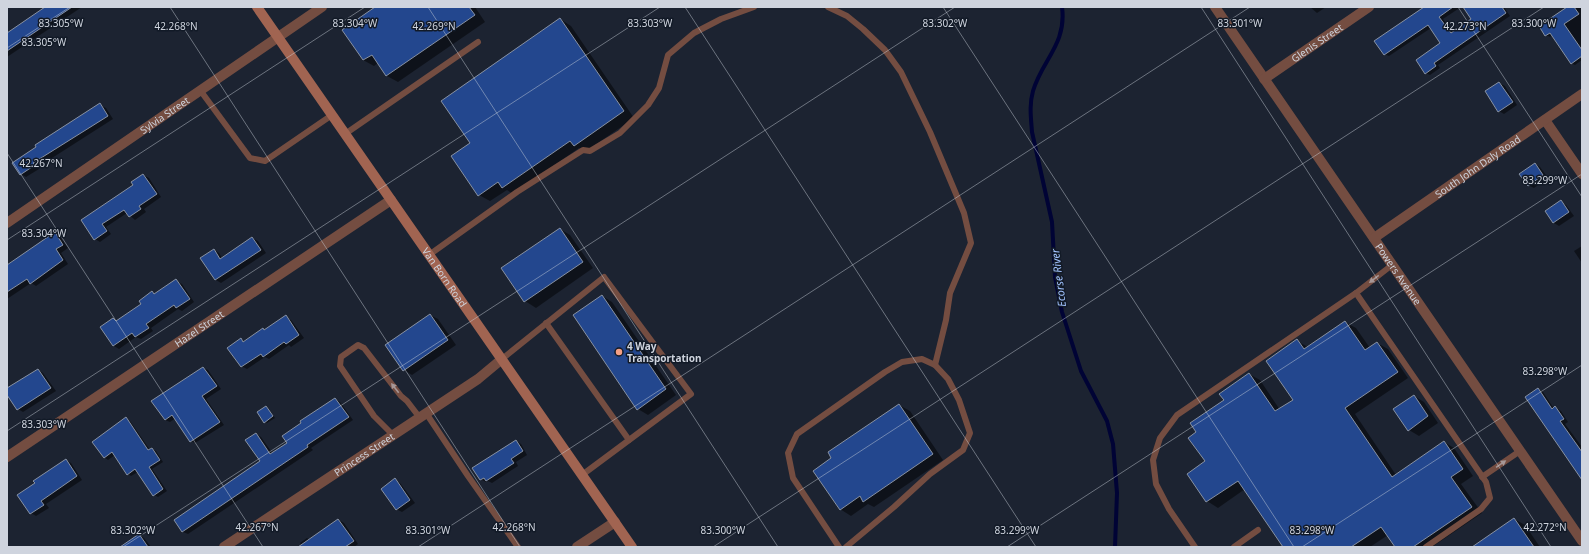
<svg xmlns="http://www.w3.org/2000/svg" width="1589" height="554" font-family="'Noto Sans',sans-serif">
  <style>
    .shadow { fill: #0007 }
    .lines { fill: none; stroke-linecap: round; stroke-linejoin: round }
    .stream { stroke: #000335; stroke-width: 4 }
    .building { fill: #23478e; stroke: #8791a2 }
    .service { stroke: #744d41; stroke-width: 6 }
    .minor { stroke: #744d41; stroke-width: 10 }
    .secondary { stroke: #a16451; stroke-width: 10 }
    .oneway { fill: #a69797 }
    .ticks { fill: none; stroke: #cfd4de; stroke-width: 1; stroke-opacity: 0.45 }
    .poi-dot { fill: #f39f85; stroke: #121a27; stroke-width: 1.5 }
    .labels { text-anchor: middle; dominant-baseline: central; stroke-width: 3; stroke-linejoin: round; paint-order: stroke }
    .street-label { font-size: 10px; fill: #cfd4de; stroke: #121a27 }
    .poi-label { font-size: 10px; font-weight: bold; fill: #cfd4de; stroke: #121a27; text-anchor: start }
    .water-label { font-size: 11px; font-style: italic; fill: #a2c3ff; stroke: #121a27 }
    .ticks-label { font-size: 10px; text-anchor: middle; fill: #cfd4de; stroke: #121a27; stroke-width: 3; stroke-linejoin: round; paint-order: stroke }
  </style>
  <rect width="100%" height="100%" fill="#1c2331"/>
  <g class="shadow">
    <polygon points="48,7 82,7 7,57 7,35"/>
    <polygon points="377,7 475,7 485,22 398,82 387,76 378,63 374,66 363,60"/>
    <polygon points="1310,7 1326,7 1317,13"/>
    <polygon points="1426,7 1461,7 1443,19 1453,33 1473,19 1464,7 1504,7 1510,16 1438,65 1440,68 1430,75 1425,73 1442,43 1431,28 1389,56 1384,54"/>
    <polygon points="1568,7 1582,7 1582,60 1575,65 1571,63 1552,35 1550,37 1546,35"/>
    <polygon points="560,19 571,26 634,118 585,152 579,148 513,194 507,190 490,201 479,195 472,143"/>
    <polygon points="1499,83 1505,86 1517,105 1504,114 1499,111"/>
    <polygon points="100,105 106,108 113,119 38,167 39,169 26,177 21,174 13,163"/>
    <polygon points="1535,164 1540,167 1548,178 1534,188 1528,185"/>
    <polygon points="143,175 149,178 161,197 144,209 146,212 135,220 127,213 106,227 111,234 100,242 95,239 82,220 134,186"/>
    <polygon points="1561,202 1566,205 1574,216 1559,226 1554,223 1547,212"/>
    <polygon points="560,229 570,235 593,268 536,308 525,301 502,268"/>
    <polygon points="55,234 60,237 68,248 61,253 68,264 36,286 31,283 7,299 7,265"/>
    <polygon points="252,238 258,241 266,253 221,283 216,280 202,258 214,250 219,253 222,258"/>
    <polygon points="1582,246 1582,263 1574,251"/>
    <polygon points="176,281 182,284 194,302 182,311 178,309 151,328 153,331 141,339 136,337 119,349 114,346 101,327 114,319 118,321 142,304 152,293 156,294"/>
    <polygon points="602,296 612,302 676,395 648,415 638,409"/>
    <polygon points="430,315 438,319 456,345 412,375 404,370"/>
    <polygon points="286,317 291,320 304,338 291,347 289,345 269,359 265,357 247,369 241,366 241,340 245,342 263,329 265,330"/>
    <polygon points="1345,322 1356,328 1370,348 1377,343 1388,349 1408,378 1355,414 1396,475 1444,442 1454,448 1473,476 1461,484 1482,513 1432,547 1396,547 1388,535 1370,547 1284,547 1245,489 1218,508 1207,501 1188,474 1206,461 1198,433 1249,374 1260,380 1280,410 1294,400 1297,341 1308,347"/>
    <polygon points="203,368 208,370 221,389 206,399 224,425 195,443 191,441 176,418 170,422 165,420"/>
    <polygon points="38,370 43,373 56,391 23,412 18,409 7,393 7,389"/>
    <polygon points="1538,389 1543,392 1554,409 1556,408 1561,411 1568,422 1565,424 1582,447 1582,478"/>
    <polygon points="1414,396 1424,402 1438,423 1419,436 1409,430"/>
    <polygon points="335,399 340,402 353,420 311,448 313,450 188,534 183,532 175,520 261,461 256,434 261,437 273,454 288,443"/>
    <polygon points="899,405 910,411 943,460 874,507 868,504 851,516 840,509 833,458"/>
    <polygon points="266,407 275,418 267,423 265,422"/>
    <polygon points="126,419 130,421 150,450 152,449 156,451 163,462 152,469 167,491 158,497 154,495 138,472 131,476 128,474 115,455 108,460 104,457"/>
    <polygon points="516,441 521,444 527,455 516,462 518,466 492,483 488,481 486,482 480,479"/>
    <polygon points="66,460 71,463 82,480 46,504 49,508 36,516 31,513 19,495 36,483"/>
    <polygon points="395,480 400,483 415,503 402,512 396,509"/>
    <polygon points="1514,519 1525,525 1540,547 1474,547"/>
    <polygon points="339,520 344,523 358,544 354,547 299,547 301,545 300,543 307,538 310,540"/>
    <polygon points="139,535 144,538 151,547 128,547"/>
  </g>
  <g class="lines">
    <path class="stream" d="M1062,7C1067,44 1042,60 1033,91C1029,105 1031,118 1032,132L1052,222L1055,277L1062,312L1081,371L1107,421L1113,444L1117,493L1115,547"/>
  </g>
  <g class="building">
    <polygon points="45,7 72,7 7,51 7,33"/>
    <polygon points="375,7 469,7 475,15 386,76 372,55 363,60 342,30"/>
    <polygon points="1424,7 1453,7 1439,17 1451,33 1471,19 1463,7 1502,7 1506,13 1434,63 1436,66 1425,74 1416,60 1440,43 1428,25 1384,55 1374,41"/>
    <polygon points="1567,7 1574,7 1579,14 1564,24 1582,50 1582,56 1571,64 1550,33 1545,36 1539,26"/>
    <polygon points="560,18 624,111 574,146 570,141 502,188 498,182 478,196 451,156 470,143 441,101"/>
    <polygon points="1499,82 1513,102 1498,112 1485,91"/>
    <polygon points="100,103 108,116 33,163 35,165 20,175 12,163 36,147 35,145"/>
    <polygon points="1535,163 1543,175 1528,186 1519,174"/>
    <polygon points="143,174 157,194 139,206 141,209 129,217 124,210 102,224 107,231 94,240 81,220 133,185 131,182"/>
    <polygon points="1561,200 1569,212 1553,223 1545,211"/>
    <polygon points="560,228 583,262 524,302 501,268"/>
    <polygon points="55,232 63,245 56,249 63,260 30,284 27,279 7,292 7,265"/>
    <polygon points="252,237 261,250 215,280 200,258 214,249 220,259"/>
    <polygon points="176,279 190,299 176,308 174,305 146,324 149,328 135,337 132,333 113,346 100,327 113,318 116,321 141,304 139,301 152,291 154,294"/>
    <polygon points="602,295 666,389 637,410 573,315"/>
    <polygon points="430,314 448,340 403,371 385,345"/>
    <polygon points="286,315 299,335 286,344 284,342 263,357 261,354 241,367 227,348 241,338 243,342 263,328 264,330"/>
    <polygon points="1345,321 1365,350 1377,342 1398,372 1345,408 1392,477 1444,441 1463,469 1451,477 1472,507 1413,547 1395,547 1381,527 1351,547 1283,547 1238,481 1206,502 1187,474 1205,461 1188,438 1196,432 1190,423 1224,400 1219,394 1249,373 1275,411 1293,400 1266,361 1297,339 1304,349"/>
    <polygon points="203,367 217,386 202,396 220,422 190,442 172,415 165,420 151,401"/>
    <polygon points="38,369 51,388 17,410 7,395 7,388"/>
    <polygon points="1538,388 1552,409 1555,406 1564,419 1560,421 1582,452 1582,480 1525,397"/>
    <polygon points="1414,395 1428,416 1408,431 1393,409"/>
    <polygon points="335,398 349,417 307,445 308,447 182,532 174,520 260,461 245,440 256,433 270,454 287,443 282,436 301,423 300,421"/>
    <polygon points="899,404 933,454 863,502 860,496 840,510 813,471 831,458 828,452"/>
    <polygon points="266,406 273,416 264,423 257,412"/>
    <polygon points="126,417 148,450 152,448 160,460 149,467 163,489 153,496 135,469 127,475 112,452 104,458 92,442"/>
    <polygon points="516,440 523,451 511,459 514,463 486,481 484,478 480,480 472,468"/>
    <polygon points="66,459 77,476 41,501 44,505 30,514 17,495 35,483 33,481"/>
    <polygon points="395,478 410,500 396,510 381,489"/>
    <polygon points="1514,518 1534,547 1472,547"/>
    <polygon points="338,519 354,541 345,547 298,547"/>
    <polygon points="139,534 148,547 120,547"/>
  </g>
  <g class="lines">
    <g class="service">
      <polyline points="828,7 847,16 863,29 885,50 901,72 930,132 964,213 971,243 950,293 946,320 935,365"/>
      <polyline points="200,90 250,158 265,161 332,115"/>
      <polyline points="345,134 478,42"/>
      <polyline points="429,255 517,192 583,150 590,151 620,133 648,105 659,88 668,55 694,33 721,19 754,7"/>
      <polyline points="1356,293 1486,482 1490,498 1481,509 1426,547"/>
      <polyline points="546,323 629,440"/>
      <polyline points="502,359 604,277 691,394 582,475"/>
      <polyline points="426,413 468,476 518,547"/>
      <polyline points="393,435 374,416 340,366 341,357 358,345 364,348 401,396 407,401 420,418"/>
      <polyline points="1482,477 1520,451"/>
      <polyline points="839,547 793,478 788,453 797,434 885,372 902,362 922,359 935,365 948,379 959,400 970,433 963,450 930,474 894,507 846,547"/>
      <polyline points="1195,547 1169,509 1156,484 1153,460 1160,438 1177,415 1356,293 1392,265"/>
      <polyline points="1234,547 1258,530"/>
    </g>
    <g class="minor">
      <path id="s1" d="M1215,7L1582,541"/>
      <path id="s2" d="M1264,79L1369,7"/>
      <polyline points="1545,120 1582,174"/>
      <path id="s3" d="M7,223L322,7"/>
      <path id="s4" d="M1374,238L1582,94"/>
      <path id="s5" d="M7,457L391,200"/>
      <path id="s6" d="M224,547L478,379L502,359"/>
      <polyline points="577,547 615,522"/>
    </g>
    <path class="secondary" id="s7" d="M257,7L632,547"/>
  </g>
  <defs><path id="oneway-solid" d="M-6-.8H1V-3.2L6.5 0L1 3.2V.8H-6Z"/></defs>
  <g class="oneway">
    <use href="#oneway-solid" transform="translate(1374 279) rotate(142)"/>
    <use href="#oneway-solid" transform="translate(395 388) rotate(-128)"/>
    <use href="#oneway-solid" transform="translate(1501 464) rotate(-35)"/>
  </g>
  <path class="ticks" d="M170,7L520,547M428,7L778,547M685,7L1036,547M943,7L1294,547M1201,7L1551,547M1458,7L1582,197M7,48L70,7M7,153L263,547M7,240L365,7M7,431L660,7M123,547L955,7M418,547L1250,7M713,547L1544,7M1007,547L1582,174M1302,547L1582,365"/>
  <circle class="poi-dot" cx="619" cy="352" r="4"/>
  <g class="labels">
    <g class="street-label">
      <text stroke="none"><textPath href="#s2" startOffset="64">Glenis Street</textPath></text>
      <text stroke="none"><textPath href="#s3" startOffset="191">Sylvia Street</textPath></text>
      <text stroke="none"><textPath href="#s4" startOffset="126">South John Daly Road</textPath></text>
      <text stroke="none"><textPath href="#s1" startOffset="324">Powers Avenue</textPath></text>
      <text stroke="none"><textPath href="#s7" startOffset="329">Van Born Road</textPath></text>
      <text stroke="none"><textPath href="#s5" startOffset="231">Hazel Street</textPath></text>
      <text stroke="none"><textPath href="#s6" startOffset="168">Princess Street</textPath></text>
    </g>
    <g class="poi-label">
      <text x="627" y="346">4 Way<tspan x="627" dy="12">Transportation</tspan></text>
    </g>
    <g class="water-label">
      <text transform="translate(1058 278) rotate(-97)">Ecorse River</text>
    </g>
  </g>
  <g class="ticks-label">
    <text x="61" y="27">83.305°W</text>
    <text x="355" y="27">83.304°W</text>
    <text x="650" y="27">83.303°W</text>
    <text x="945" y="27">83.302°W</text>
    <text x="1534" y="27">83.300°W</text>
    <text x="1240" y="27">83.301°W</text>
    <text x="176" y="30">42.268°N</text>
    <text x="434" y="30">42.269°N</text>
    <text x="1465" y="30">42.273°N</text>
    <text x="44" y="46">83.305°W</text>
    <text x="41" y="167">42.267°N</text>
    <text x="1545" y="184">83.299°W</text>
    <text x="44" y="237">83.304°W</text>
    <text x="1545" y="375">83.298°W</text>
    <text x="44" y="428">83.303°W</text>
    <text x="257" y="531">42.267°N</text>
    <text x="514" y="531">42.268°N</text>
    <text x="1545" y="531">42.272°N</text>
    <text x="133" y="534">83.302°W</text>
    <text x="428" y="534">83.301°W</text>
    <text x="723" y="534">83.300°W</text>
    <text x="1017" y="534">83.299°W</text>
    <text x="1312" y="534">83.298°W</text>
  </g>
  <rect width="1589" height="554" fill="none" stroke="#cfd4de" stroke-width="16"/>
</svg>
